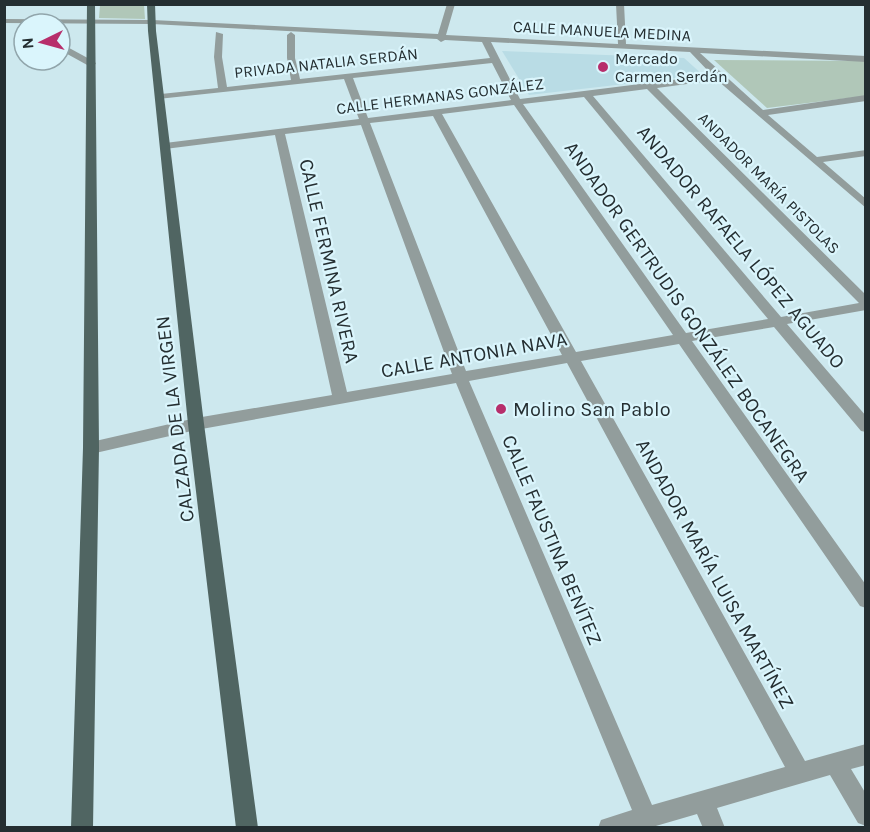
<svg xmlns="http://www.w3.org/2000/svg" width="870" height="832" font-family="Karla,sans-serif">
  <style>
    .built { fill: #b9dce5 }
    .green { fill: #b0c7b8 }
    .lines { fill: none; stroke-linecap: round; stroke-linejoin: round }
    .minor { fill: #929d9c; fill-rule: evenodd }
    .major { fill: #506562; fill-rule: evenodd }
    .poi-dot { fill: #b72e6b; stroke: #daf5fc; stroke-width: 2 }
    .labels { text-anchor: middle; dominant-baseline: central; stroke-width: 4.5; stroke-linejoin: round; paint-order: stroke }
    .far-street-label { font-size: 16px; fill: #242e31; stroke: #daf5fc }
    .far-poi-label { font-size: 16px; fill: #242e31; stroke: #daf5fc; text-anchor: start }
    .street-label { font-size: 20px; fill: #242e31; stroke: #daf5fc }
    .poi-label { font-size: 20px; fill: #242e31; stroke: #daf5fc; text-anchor: start }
  </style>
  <rect width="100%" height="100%" fill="#cde8ee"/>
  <polygon class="built" points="502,51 684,58 703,75 529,95"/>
  <g class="green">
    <polygon points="100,5 144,5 145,19 99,18"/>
    <polygon points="714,60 865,61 865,96 767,108"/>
  </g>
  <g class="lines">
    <g class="minor">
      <path d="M447,4H455L446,35L618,44L616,4H624L626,44L866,56V62L700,53L763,110L866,95V101L768,115L817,157L866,150V156L823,162L866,199V208L717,80L657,88L866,295V310L787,324L866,416V432L861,431L774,327L692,341L866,585V608L860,606L679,344L581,361L805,761L866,744V765L851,769L866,794V826L858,823L830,775L717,808L725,828H703L697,814L649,828H598L601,820L632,810L456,383L196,430L91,454L85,452L83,448L85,444L91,442L196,418L332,395L275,135L165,149L160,146L165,143L359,119L344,79L158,99V95L161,94L218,88L214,57L216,32L223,34L222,57L227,87L291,80L287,58V35L291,32L295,35V58L300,79L490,58L482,42L445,40L441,42L437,39L152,24L4,23V19L152,20L438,34ZM491,42L690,52L712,75L520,99ZM492,63L511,100L368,118L353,78ZM647,89L859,303L781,317L593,96ZM584,97L768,319L686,333L523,104ZM514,105L673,335L576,352L442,114ZM433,116L562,355L466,371L370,123ZM361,125L452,374L347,392L285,134ZM567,363L785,767L652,805L469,381Z"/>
      <polygon points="60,43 95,62 96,64 89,66 60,50"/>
    </g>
    <g class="major">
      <polygon points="87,4 95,4 99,448 93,828 71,828 83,448"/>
      <polygon points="147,4 155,4 156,31 204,424 258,828 236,828 188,424 148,31"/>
    </g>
  </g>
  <g class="poi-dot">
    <circle cx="603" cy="67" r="6"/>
    <circle cx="501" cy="409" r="6"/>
  </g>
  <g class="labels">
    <g class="far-street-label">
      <text transform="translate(602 31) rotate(3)">CALLE MANUELA MEDINA</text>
      <text transform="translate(326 63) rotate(-6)">PRIVADA NATALIA SERDÁN</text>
      <text transform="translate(440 96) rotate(-7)">CALLE HERMANAS GONZÁLEZ</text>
      <text transform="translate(769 183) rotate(45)">ANDADOR MARÍA PISTOLAS</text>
    </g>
    <g class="far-poi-label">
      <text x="615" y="58">Mercado<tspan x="615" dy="18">Carmen Serdán</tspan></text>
    </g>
    <g class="street-label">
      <text transform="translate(741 247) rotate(50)">ANDADOR RAFAELA LÓPEZ AGUADO</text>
      <text transform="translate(329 261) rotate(77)">CALLE FERMINA RIVERA</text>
      <text transform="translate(687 312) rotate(55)">ANDADOR GERTRUDIS GONZÁLEZ BOCANEGRA</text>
      <text transform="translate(474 355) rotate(-10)">CALLE ANTONIA NAVA</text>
      <text transform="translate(175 419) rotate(-97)">CALZADA DE LA VIRGEN</text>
      <text transform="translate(552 540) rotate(67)">CALLE FAUSTINA BENÍTEZ</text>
      <text transform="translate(715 574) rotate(61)">ANDADOR MARÍA LUISA MARTÍNEZ</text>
    </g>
    <g class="poi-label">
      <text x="513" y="409">Molino San Pablo</text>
    </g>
  </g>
  <rect width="870" height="832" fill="none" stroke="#242e31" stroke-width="12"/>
  <g transform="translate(42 42) rotate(265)"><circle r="28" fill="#daf5fc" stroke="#91a5ab" stroke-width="1.5"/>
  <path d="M0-4.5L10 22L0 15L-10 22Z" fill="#b72e6b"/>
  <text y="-9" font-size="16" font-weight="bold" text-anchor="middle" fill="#242e31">N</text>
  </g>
</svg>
